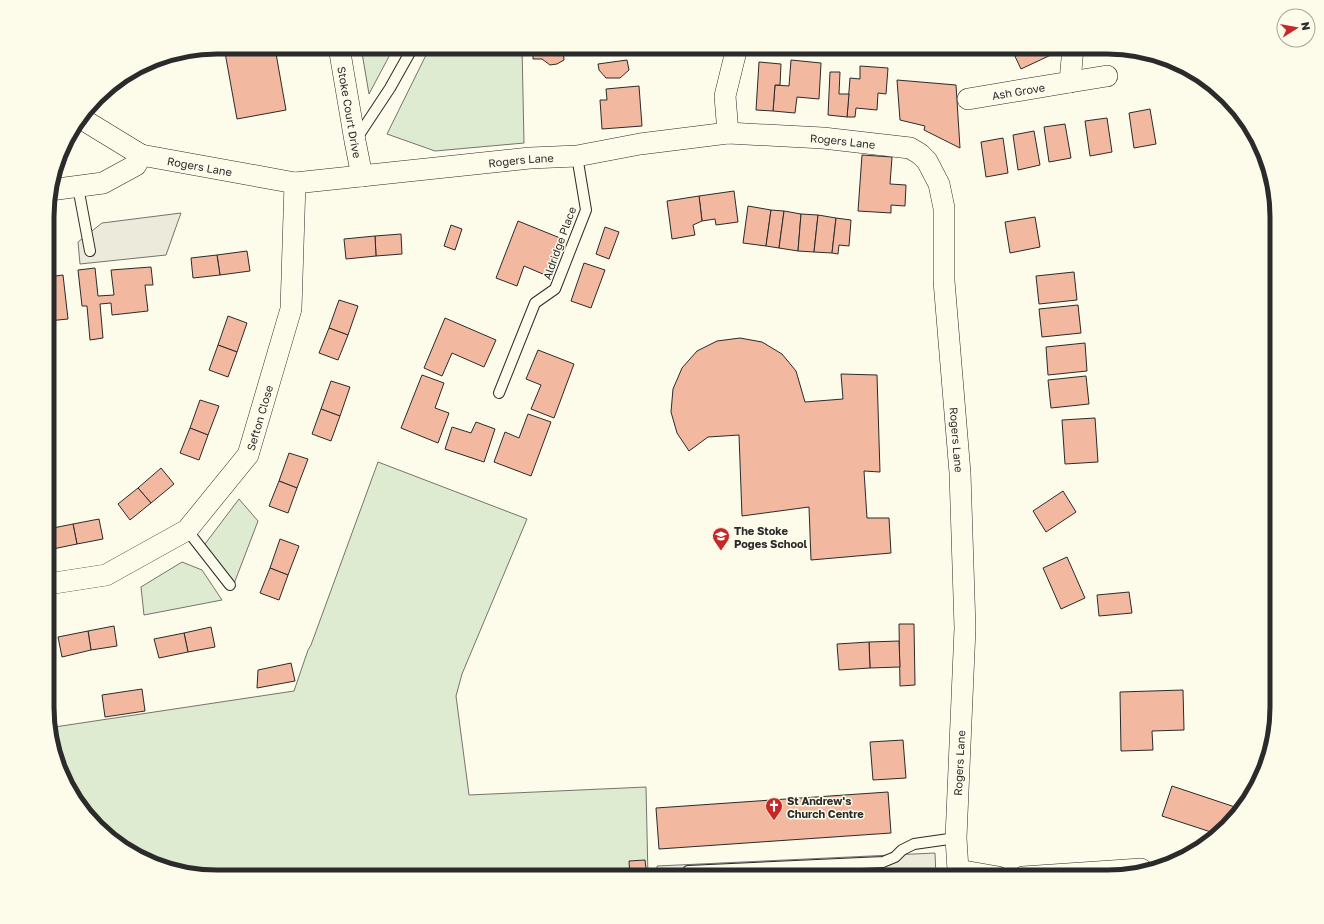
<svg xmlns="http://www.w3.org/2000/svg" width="1324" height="924" font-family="'Golos Text',sans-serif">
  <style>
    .green { fill: #deebd1; stroke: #74746e }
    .parking { fill: #eceadb; stroke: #74746e }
    .building { fill: #f2b8a0; stroke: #2b2b2b }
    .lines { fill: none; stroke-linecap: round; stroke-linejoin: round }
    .service-casing { stroke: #2b2b2b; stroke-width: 12 }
    .minor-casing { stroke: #2b2b2b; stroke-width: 22 }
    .service { stroke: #fdfbea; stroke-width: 10 }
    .minor { stroke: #fdfbea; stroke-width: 21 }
    .labels { text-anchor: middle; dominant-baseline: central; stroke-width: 3; stroke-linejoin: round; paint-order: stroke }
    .street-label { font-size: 11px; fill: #2b2b2b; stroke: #fdfbea }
    .poi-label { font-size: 11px; font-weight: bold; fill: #2b2b2b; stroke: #fdfbea; text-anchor: start }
    .rim { fill: none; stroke: #2b2b2b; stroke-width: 5 }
  </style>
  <rect width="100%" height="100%" fill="#fdfbea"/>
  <g class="green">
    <polygon points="361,47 394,47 369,94"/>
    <polygon points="430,47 522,47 524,143 435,151 387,134"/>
    <polygon points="378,462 527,519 462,674 456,696 469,795 646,787 648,877 206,877 162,868 114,842 70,792 48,728 294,691 308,650 311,645"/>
    <polygon points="239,499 258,521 232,589 210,563 205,544"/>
    <polygon points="182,562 202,570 222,600 144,615 141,587"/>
  </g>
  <g class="parking">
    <polygon points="181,213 166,255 80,264 78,242 102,223"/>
    <polygon points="935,853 936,877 658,877 657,866"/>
  </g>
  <g class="building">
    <polygon points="224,47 278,47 275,48 286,110 237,119"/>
    <polygon points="533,47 563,47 564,60 557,64 550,65 542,59 533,59"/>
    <polygon points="1017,47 1050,47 1053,54 1021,69 1012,50"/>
    <polygon points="627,60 629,70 620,78 606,78 599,70 598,64"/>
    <polygon points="791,60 821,63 819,99 797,97 795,113 773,111 775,85 789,86"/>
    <polygon points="759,62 781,64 780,85 775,85 773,111 756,110"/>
    <polygon points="860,66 888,68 886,94 878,93 877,110 856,108 855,117 847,117 850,78 860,79"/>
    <polygon points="830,72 840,72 839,94 849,94 847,117 828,115"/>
    <polygon points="897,80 956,85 960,148 924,130 925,126 900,120"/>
    <polygon points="639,86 642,126 602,129 600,100 607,100 606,89"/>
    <polygon points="1150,109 1156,144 1134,148 1129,113"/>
    <polygon points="1107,118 1112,152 1090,156 1085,121"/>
    <polygon points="1065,124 1071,158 1049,162 1044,127"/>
    <polygon points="1034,131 1040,165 1018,170 1013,135"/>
    <polygon points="1003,138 1008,173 986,177 981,142"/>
    <polygon points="862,155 892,157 890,184 906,185 905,206 891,205 891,213 858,211"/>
    <polygon points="734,191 738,222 716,225 715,219 702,221 699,196"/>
    <polygon points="699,196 702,221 693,225 695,235 672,239 667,201"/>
    <polygon points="748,206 771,210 766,246 743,243"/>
    <polygon points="771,210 784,211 779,248 766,246"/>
    <polygon points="784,211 801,214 798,251 779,248"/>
    <polygon points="801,214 818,215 814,252 798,251"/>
    <polygon points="818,215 836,218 832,253 814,252"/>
    <polygon points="1035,217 1040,247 1010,253 1005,222"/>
    <polygon points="836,218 851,220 849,246 839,245 838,254 832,253"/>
    <polygon points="518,221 565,240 550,277 524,266 517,286 496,278"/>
    <polygon points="451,225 462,229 455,250 444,246"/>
    <polygon points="605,227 619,232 609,259 596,254"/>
    <polygon points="401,234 402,254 376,256 375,236"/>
    <polygon points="375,236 376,256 346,259 344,239"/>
    <polygon points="247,251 250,271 220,275 217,255"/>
    <polygon points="217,255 220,275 193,278 191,258"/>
    <polygon points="584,263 605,270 591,308 571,301"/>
    <polygon points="151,267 153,285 145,285 148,311 112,315 111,303 100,304 103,338 90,340 87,306 82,306 78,270 95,268 98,296 114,295 111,270"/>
    <polygon points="1074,272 1077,300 1039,304 1036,276"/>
    <polygon points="63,275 68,319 48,321 48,277"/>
    <polygon points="339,300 358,306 348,335 329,328"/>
    <polygon points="1078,305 1081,333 1042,337 1039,309"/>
    <polygon points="228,316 247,323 237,352 218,345"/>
    <polygon points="445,318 496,340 484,367 452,353 442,376 424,368"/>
    <polygon points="329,328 348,335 338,360 319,353"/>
    <polygon points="740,338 762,342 782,354 796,371 805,402 843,399 841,374 877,375 880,472 864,471 867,518 889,518 891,553 811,560 809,507 742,516 739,435 708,437 689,451 677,433 671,412 673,389 682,368 697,351 717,341"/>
    <polygon points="1085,343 1087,371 1048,375 1046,347"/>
    <polygon points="218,345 237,352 228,377 209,370"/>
    <polygon points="538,350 574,364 554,418 531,409 541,385 526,379"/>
    <polygon points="422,375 444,383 435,408 449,413 438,443 401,428"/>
    <polygon points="1086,376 1089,404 1051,408 1048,380"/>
    <polygon points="331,381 350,387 340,416 321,409"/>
    <polygon points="200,400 219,406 208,435 190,428"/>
    <polygon points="321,409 340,416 331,441 312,434"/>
    <polygon points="528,414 551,422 531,476 494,462 505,432 519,438"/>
    <polygon points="1095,418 1098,462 1065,464 1062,420"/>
    <polygon points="476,422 495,429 484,462 445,449 452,427 471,433"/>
    <polygon points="190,428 208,435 199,460 180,453"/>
    <polygon points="289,453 308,459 297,488 279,481"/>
    <polygon points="161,468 174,484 151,503 138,488"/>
    <polygon points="279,481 297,488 288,513 269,506"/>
    <polygon points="138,488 151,503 130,520 118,504"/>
    <polygon points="1063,491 1076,512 1046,532 1033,511"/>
    <polygon points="99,519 103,539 77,544 73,524"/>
    <polygon points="73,524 77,544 48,550 48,529"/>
    <polygon points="280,539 299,546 288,575 270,568"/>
    <polygon points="1067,557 1085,598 1061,609 1043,568"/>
    <polygon points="270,568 288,575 279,600 260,593"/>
    <polygon points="1129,592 1132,613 1099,616 1097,595"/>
    <polygon points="899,624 914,624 915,685 900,686"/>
    <polygon points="114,626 117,646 91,650 88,631"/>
    <polygon points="211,627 215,647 188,652 184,633"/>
    <polygon points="88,631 91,650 62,657 58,637"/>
    <polygon points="184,633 188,652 159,658 154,639"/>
    <polygon points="899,641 900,667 870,668 869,642"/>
    <polygon points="869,642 870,668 839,670 837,644"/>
    <polygon points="291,663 295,681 257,688 258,670"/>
    <polygon points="142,689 145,711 105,717 102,695"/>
    <polygon points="1183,690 1184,730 1152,731 1153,750 1121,751 1120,692"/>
    <polygon points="903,740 906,778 873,780 870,742"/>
    <polygon points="1172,786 1235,807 1232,819 1214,833 1162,816"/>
    <polygon points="888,792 891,833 659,849 656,808"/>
    <polygon points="645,860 647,877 630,877 629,861"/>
  </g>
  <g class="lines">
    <g class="service-casing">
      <g id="service">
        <polyline points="357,138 390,88 413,47"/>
        <polyline points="78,187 90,251"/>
        <polyline points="499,393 535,303 555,289 586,210 577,156"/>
        <polyline points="187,530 230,585"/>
        <polyline points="688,871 883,862 895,857 902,850 914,844 956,838"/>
      </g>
    </g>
    <g class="minor-casing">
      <g id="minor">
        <path id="s1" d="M339,47L355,141L362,176"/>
        <polyline points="1070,82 1107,76"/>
        <path id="s2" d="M968,99L1070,82L1073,47"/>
        <polyline points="82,119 141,155"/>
        <polyline points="728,133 725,96 737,47"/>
        <path id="s3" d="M50,190L103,183L136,165L141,155L295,183L530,158L577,156L640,144L728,133L823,138L910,148L920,154L927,161L939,184L944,208V281L960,473L965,628L956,838L958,870L957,877"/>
        <path id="s4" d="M48,584L106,575L187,530L248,455L291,309L295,183"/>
        <polyline points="958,870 998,877"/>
        <polyline points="1023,877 1141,869"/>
      </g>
    </g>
    <use href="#service" class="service"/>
    <use href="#minor" class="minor"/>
  </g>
  <defs>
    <g id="school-pin" transform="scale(0.9)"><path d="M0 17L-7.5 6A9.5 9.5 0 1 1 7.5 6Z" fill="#c62828" stroke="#fdfbea"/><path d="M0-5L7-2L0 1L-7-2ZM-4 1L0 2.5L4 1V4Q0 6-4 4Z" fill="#fff"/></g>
    <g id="church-pin" transform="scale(0.9)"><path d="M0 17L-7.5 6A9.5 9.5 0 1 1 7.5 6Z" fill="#c62828" stroke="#fdfbea"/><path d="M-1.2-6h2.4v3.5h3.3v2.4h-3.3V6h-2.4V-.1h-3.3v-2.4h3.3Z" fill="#fff"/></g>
  </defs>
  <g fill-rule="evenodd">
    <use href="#school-pin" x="721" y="536"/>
    <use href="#church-pin" x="774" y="806"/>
  </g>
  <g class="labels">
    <g class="street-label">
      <text stroke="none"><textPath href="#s2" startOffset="51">Ash Grove</textPath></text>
      <text stroke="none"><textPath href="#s1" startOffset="66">Stoke Court Drive</textPath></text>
      <text stroke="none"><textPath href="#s3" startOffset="810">Rogers Lane</textPath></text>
      <text stroke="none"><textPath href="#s3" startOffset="486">Rogers Lane</textPath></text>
      <text stroke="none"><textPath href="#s3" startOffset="162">Rogers Lane</textPath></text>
      <text transform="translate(559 243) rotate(-70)">Aldridge Place</text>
      <text stroke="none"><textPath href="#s4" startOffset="287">Sefton Close</textPath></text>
      <text stroke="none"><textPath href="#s3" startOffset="1182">Rogers Lane</textPath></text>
      <text transform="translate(959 763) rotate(-87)">Rogers Lane</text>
    </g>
    <g class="poi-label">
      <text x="734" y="530">The Stoke<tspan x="734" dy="13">Poges School</tspan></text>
      <text x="787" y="800">St Andrew's<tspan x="787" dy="13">Church Centre</tspan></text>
    </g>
  </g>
  <path d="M0 0H1324V924H0ZM217 54H1107A163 163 0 0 1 1270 217V707A163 163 0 0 1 1107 870H217A163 163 0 0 1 54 707V217A163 163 0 0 1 217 54Z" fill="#fdfbea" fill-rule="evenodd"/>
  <path class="rim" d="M217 54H1107A163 163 0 0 1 1270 217V707A163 163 0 0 1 1107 870H217A163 163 0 0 1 54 707V217A163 163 0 0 1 217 54Z"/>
  <g transform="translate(1296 28) rotate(79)"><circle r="19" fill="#fdfbea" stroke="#a9a89e"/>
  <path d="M0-3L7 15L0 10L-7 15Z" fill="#c62828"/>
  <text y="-6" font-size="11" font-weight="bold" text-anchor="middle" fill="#2b2b2b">N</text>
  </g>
</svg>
